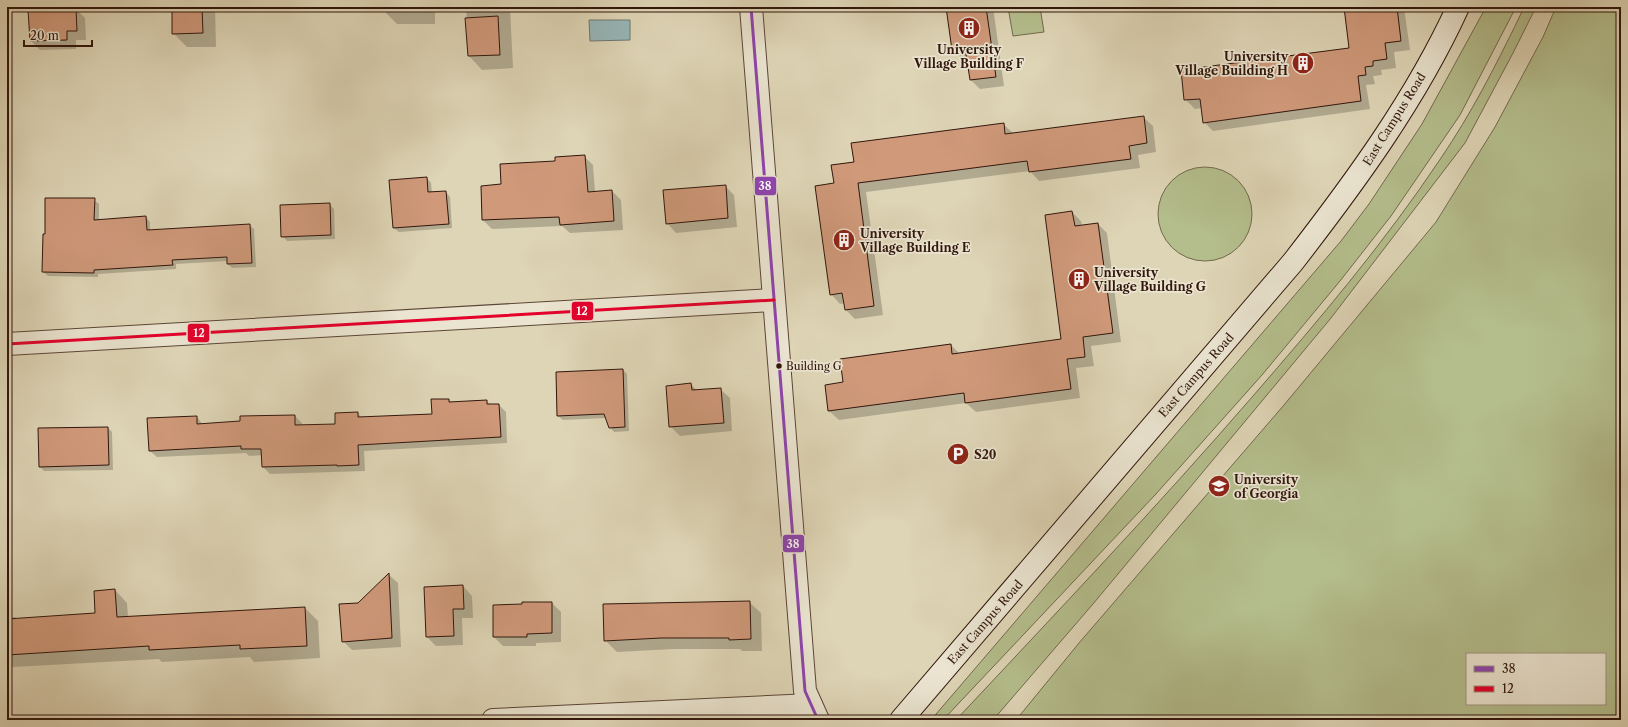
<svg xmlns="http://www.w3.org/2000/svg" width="1628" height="727" font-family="'Libre Caslon Text',serif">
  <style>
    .green { fill: #b4bd8c; stroke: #726a4c; fill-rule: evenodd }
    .water { fill: #96b6b7; stroke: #6e7673 }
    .shadow { fill: #0003 }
    .building { fill: #cf997a; stroke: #31160c }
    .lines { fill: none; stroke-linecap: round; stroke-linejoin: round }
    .minor-casing { stroke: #5c4636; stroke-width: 24 }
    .secondary-casing { stroke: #31160c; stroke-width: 24 }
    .minor { stroke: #eae4d0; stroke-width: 22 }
    .secondary { stroke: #eae4d0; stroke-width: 22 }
    .bus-1-casing { stroke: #eae4d0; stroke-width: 6 }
    .bus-2-casing { stroke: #eae4d0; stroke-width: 6 }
    .bus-1 { stroke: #8e44ad; stroke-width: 3 }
    .bus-2 { stroke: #e4002b; stroke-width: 3 }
    .bus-dot { fill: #31160c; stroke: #eae4d0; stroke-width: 1.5 }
    .labels { text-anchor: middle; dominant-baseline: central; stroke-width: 3.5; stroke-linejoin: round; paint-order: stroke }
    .bus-label { font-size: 11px; fill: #31160c; stroke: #eae4d0; text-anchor: start }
    .poi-label { font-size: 12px; font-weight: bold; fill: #31160c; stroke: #eae4d0; text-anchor: start }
    .street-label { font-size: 12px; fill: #31160c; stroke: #eae4d0 }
    .line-badge { stroke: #eae4d0; stroke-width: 1.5 }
    .badge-label { font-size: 11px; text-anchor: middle; font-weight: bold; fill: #fff }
  </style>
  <rect width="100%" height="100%" fill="#ded5b6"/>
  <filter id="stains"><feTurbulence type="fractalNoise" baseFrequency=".005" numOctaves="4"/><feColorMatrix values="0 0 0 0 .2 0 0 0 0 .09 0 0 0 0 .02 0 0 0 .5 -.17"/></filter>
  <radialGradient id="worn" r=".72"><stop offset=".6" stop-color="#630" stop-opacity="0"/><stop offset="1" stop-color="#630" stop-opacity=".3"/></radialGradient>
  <g class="green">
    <polygon points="1008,7 1040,7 1044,32 1013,36"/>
    <polygon points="1486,7 1516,7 1460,115 1391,216 1340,281 1262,375 1155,495 943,720 931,720 1341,241 1369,204 1422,124"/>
    <path d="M1524,7H1536L1513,53L1465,143L1331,318L1093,604L993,720H956C1056,613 1157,507 1253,396C1319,320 1385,242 1441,158C1471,114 1495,67 1518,20Z"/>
    <path d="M1556,7H1621V720H1016L1079,643L1284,405L1436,222L1495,127L1543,37ZM1467,654H1605V704H1467Z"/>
    <circle cx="1205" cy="214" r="47"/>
  </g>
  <polygon class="water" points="589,20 630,20 630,40 590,41"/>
  <g class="shadow">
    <polygon points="173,7 215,7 216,47 187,47 173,33"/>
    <polygon points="386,7 435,7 435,24 397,24 386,13"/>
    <polygon points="466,7 510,7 513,68 482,70 469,56"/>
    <polygon points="947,7 993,7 1004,86 980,89 971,80 967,58 962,59 953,50"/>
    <polygon points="1345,7 1404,7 1410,50 1394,52 1396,68 1381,70 1382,75 1373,76 1375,84 1366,85 1370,109 1213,131 1204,122 1202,108 1195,109 1185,99 1351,49"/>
    <polygon points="76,9 85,18 86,40 76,40 76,49 40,50 31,41"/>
    <polygon points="1143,117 1153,126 1156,152 1138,155 1140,168 1039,181 1030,171 866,192 883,315 855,319 846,310 845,303 840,304 831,294 835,184 855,163 1003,124 1013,133"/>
    <polygon points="584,156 593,165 595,192 612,191 621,200 623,230 570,233 562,226 492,229 483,220 502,185 556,162"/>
    <polygon points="427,178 431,183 432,193 446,192 450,197 452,228 399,232 394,228"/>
    <polygon points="725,186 734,195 737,227 676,233 667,223"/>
    <polygon points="94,200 99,204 99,220 146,217 150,222 150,231 249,225 254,229 256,267 232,268 228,264 228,261 176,264 176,269 98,274 98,277 48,276 43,272"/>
    <polygon points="329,204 334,209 335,239 287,241 282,236"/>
    <polygon points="1072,212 1081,221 1082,226 1098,224 1107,233 1121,342 1091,346 1094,366 1076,368 1080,398 976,412 966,403 839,420 829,411 844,383 951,345 960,354 1062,340"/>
    <polygon points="623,370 627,374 629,431 614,432 610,427 606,418 563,420 558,416"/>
    <polygon points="691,384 697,391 720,389 730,398 732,431 680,436 670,426"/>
    <polygon points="449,400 452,403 486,401 491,405 499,405 506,412 507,443 364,451 365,471 270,474 263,467 263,455 249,456 246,453 157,457 150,451 197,417 203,425 295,416 302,423 302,426 336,425 358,413 362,418 433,415"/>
    <polygon points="108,428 112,432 113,470 44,471 40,467"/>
    <polygon points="7,443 11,447 12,484 7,484"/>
    <polygon points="389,575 398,583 401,647 352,650 343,641 358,604"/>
    <polygon points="463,586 472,596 473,618 462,618 463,645 436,646 427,637"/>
    <polygon points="115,590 127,603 128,618 305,608 318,621 320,658 254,662 250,657 162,662 159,659 13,667 7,661 7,618 15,617 18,620 96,614"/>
    <polygon points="749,602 761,613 762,651 742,651 740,649 673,649 617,652 605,640"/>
    <polygon points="552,603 561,612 561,642 536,643 536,646 503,646 494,637"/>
  </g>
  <g class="building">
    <polygon points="172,7 202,7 203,33 172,34"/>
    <polygon points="946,7 986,7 996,77 970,80 965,48 952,50"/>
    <polygon points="1344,7 1397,7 1401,41 1385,43 1387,59 1373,61 1373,66 1365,67 1366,75 1358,76 1361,101 1203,123 1200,99 1184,100 1181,70 1349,48"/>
    <polygon points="76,8 77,31 67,31 67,40 30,41 28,10"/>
    <polygon points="498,16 500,55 468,56 465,18"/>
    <polygon points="1144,116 1147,143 1129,146 1131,159 1029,172 1027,161 858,183 874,306 845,310 842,293 830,295 815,186 834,183 831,165 854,162 851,143 1004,123 1005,134"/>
    <polygon points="585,155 588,192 612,190 614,221 560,225 559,217 482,220 481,186 501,184 500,164 555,161 555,157"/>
    <polygon points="427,177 428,192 446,191 449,224 393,228 389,180"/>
    <polygon points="726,185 728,218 666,224 663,190"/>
    <polygon points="45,198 95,198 94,220 146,216 147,230 250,224 252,263 227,264 227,257 172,260 173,265 94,270 94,273 42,272 43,234 45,234"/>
    <polygon points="330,203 331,235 281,237 280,205"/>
    <polygon points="1072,211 1075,226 1098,223 1113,333 1083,337 1085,357 1067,359 1071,389 965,403 964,393 828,411 825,385 843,382 840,359 951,344 952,354 1061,339 1045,215"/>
    <polygon points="623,369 625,427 609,428 604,414 557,416 556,372"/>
    <polygon points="691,383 692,390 721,388 724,423 669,427 666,386"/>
    <polygon points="431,399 449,399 449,402 487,400 487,404 499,404 501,437 358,445 359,465 337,466 337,465 262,467 261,449 241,449 241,446 149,451 147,418 197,416 197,424 240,421 240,416 295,415 295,425 335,424 335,413 358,412 358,417 432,414"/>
    <polygon points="108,427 109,465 39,467 38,428"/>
    <polygon points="389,573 392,638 342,642 339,604 358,603"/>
    <polygon points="463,585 464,609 453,609 454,636 426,637 424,587"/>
    <polygon points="115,589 117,617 305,607 307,646 240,649 240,645 149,650 149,646 7,655 7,619 95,613 94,591"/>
    <polygon points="750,601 751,639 729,640 729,638 661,638 604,641 603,604"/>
    <polygon points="522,602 552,602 552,633 527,634 527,637 493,637 493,605 522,604"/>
  </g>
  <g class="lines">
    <g class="minor-casing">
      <g id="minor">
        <polyline points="751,7 805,691 818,720"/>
        <polyline points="7,344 774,300"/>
        <polyline points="493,720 811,705"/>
      </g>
    </g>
    <g class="secondary-casing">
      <path id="secondary" d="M901,720L1293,262C1355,182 1416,99 1458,7"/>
    </g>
    <use href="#minor" class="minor"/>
    <use href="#secondary" class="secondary"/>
    <g class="bus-1-casing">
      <polyline id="bus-1" points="751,7 805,691 818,720"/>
    </g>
    <g class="bus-2-casing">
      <polyline id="bus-2" points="7,344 774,300"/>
    </g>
    <use href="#bus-1" class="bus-1"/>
    <use href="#bus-2" class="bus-2"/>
  </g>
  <defs>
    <g id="building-disc" transform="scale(1.15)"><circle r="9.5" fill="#8f2418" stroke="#eae4d0"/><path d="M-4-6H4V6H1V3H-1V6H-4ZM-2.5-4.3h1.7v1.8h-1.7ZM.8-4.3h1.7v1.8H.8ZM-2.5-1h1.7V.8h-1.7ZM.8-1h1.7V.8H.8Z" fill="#fff"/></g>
    <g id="parking-disc" transform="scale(1.15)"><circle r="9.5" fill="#8f2418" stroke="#eae4d0"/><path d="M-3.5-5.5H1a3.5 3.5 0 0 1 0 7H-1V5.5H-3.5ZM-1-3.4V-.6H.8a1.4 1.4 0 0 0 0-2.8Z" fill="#fff"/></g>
    <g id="university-disc" transform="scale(1.15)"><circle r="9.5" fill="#8f2418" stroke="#eae4d0"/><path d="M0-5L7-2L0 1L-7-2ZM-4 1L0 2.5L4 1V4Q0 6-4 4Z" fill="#fff"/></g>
  </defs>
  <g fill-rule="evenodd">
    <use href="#building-disc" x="969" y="28"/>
    <use href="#building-disc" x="1303" y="63"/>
    <use href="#building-disc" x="844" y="240"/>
    <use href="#building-disc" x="1079" y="279"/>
    <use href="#parking-disc" x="958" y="454"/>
    <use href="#university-disc" x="1219" y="486"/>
  </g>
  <circle class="bus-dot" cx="779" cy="366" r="3.5"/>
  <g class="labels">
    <g class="bus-label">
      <text x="786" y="366">Building G</text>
    </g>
    <g class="poi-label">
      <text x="969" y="49" text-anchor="middle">University<tspan x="969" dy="14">Village Building F</tspan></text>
      <text x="1288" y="56" text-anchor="end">University<tspan x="1288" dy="14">Village Building H</tspan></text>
      <text x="860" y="233">University<tspan x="860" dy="14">Village Building E</tspan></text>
      <text x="1094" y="272">University<tspan x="1094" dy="14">Village Building G</tspan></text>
      <text x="974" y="454">S20</text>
      <text x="1234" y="479">University<tspan x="1234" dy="14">of Georgia</tspan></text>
    </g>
    <g class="street-label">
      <text transform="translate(1394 119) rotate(-58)">East Campus Road</text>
      <text transform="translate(1196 375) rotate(-49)">East Campus Road</text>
      <text transform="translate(985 622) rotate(-49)">East Campus Road</text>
    </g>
  </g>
  <g class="line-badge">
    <rect x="754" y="176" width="23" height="20" rx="4" fill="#8e44ad"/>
    <rect x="571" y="301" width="23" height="20" rx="4" fill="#e4002b"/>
    <rect x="187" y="323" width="23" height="20" rx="4" fill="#e4002b"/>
    <rect x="782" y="534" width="23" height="19" rx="4" fill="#8e44ad"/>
  </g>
  <g class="badge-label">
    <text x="765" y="190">38</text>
    <text x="582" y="315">12</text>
    <text x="199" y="337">12</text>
    <text x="793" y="548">38</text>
  </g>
  <rect width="1628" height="727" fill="none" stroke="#ded5b6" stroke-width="24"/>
  <rect x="8" y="8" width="1612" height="711" fill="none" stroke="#31160c" stroke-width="2"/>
  <rect x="12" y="12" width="1604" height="703" fill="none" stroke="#31160c"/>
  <rect x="1466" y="653" width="140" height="52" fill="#eae4d0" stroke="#a09282"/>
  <rect x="1474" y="666" width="20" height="6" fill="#8e44ad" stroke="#a09282"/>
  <text x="1502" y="673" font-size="12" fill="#31160c">38</text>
  <rect x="1474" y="686" width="20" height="6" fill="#e4002b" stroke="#a09282"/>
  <text x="1502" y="693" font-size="12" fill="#31160c">12</text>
  <path d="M24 40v6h68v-6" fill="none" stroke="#31160c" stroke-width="2"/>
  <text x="30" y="40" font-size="12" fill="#31160c" stroke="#eae4d0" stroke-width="3" paint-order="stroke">20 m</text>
  <rect width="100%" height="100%" filter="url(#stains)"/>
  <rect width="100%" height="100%" fill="url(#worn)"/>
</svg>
